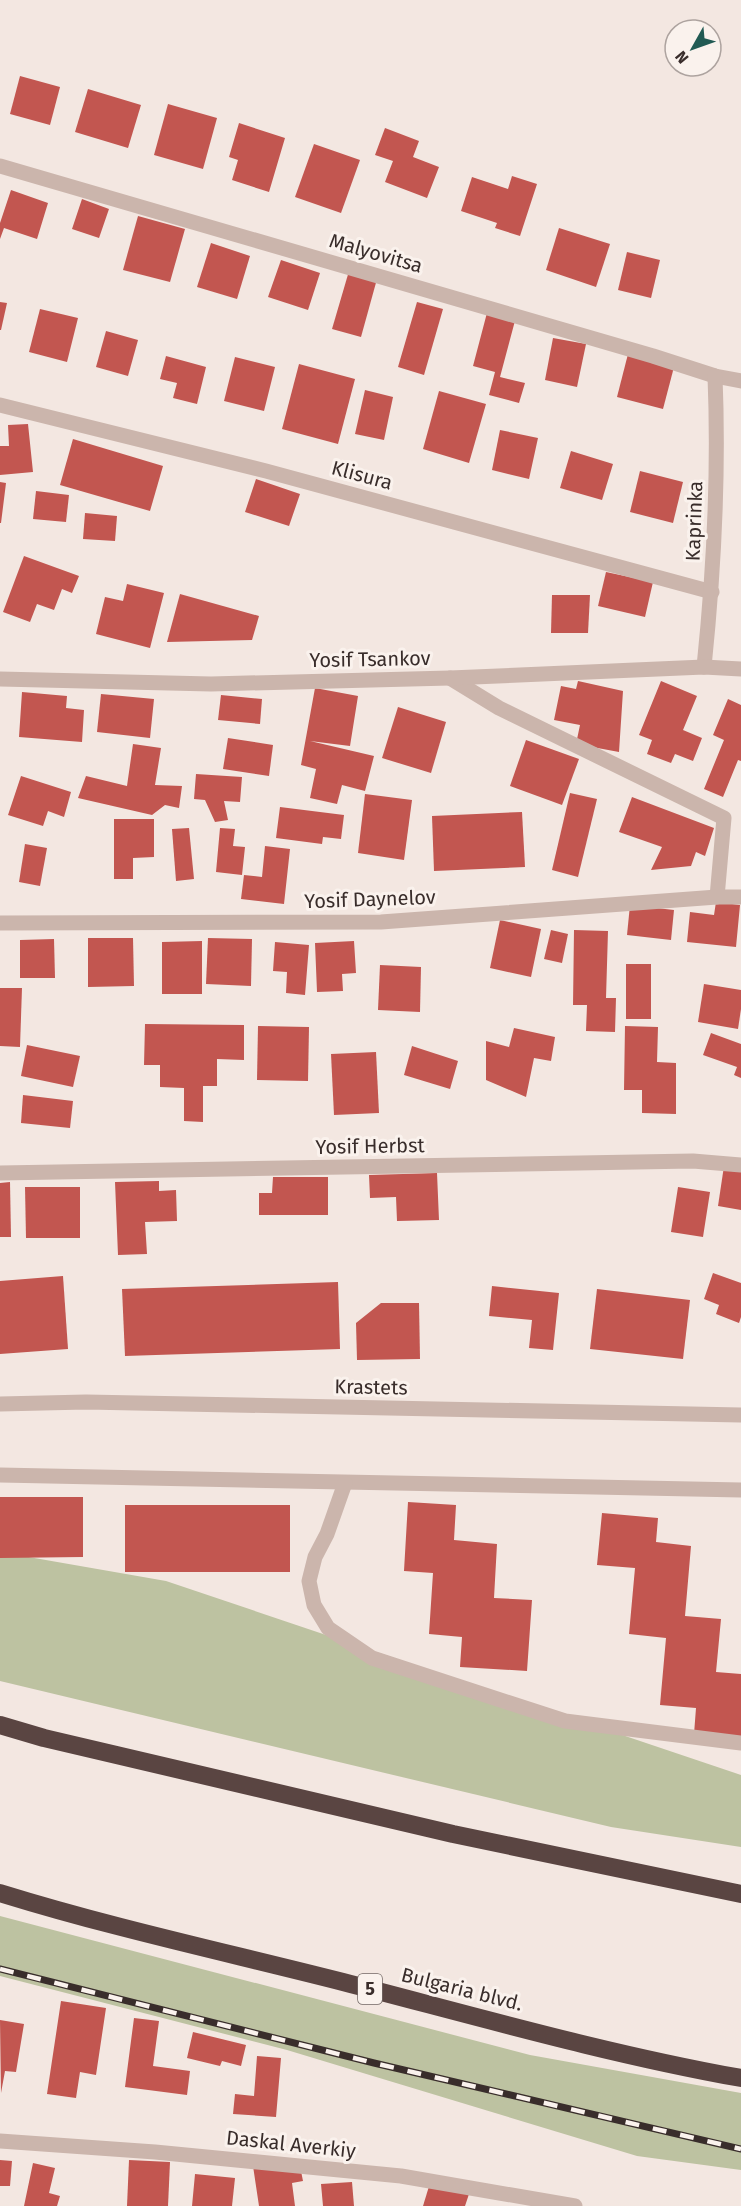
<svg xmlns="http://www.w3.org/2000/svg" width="741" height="2206" font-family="'Fira Sans',sans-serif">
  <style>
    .green { fill: #bdc2a1 }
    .building { fill: #c25650 }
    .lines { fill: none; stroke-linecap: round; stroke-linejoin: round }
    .minor { stroke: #cbb5ac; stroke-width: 15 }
    .highway { stroke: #5a4542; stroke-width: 18 }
    .rail-casing { stroke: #392d2b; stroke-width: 7 }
    .rail { stroke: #faf2ed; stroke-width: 4.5; stroke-dasharray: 14; stroke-linecap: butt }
    .labels { text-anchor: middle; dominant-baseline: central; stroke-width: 6; stroke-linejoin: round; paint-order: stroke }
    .shield { fill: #faf2ed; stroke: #736865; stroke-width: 1.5 }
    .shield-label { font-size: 18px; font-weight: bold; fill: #392d2b }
    .street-label { font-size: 20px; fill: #392d2b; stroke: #faf2ed }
  </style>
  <rect width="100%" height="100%" fill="#f3e7e1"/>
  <g class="green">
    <polygon points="0,1552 166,1581 741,1775 741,1847 611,1827 0,1681"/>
    <polygon points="0,1916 530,2055 741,2093 741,2170 637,2156 287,2050 0,1976"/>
  </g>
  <g class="building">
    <polygon points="20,76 60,87 50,125 10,114"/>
    <polygon points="88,89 141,105 128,148 75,132"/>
    <polygon points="168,104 217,118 203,169 154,155"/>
    <polygon points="239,123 285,138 269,192 232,180 238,160 229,157"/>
    <polygon points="385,128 419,141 413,157 439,167 427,198 385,182 393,161 375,155"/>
    <polygon points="314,144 360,160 341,213 295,197"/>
    <polygon points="512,176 537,184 520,236 495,228 497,223 461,211 472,177 508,189"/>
    <polygon points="11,190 48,203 37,239 4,228 0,239 0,223"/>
    <polygon points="82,199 109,209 99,238 72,229"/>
    <polygon points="138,216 185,229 170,282 123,270"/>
    <polygon points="559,228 610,244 596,287 546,270"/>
    <polygon points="211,243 250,256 237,299 197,287"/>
    <polygon points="627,252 660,260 651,298 618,290"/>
    <polygon points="281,260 320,273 308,310 268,297"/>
    <polygon points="349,271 377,279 361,337 332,329"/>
    <polygon points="0,302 7,303 1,330 0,330"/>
    <polygon points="417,302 443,309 424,375 398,367"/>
    <polygon points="40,309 78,318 67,362 29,352"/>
    <polygon points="488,309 516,317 500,377 525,383 519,403 489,395 495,372 473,366"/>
    <polygon points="106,331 138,340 128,376 96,367"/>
    <polygon points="553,338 586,344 577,387 545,380"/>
    <polygon points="628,354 674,367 663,409 617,397"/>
    <polygon points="166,356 206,367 197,404 173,398 177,383 160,379"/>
    <polygon points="235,357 275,367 264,411 224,401"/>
    <polygon points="299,364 355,379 338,444 282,429"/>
    <polygon points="365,390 393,397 384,440 355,434"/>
    <polygon points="439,391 486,404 469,463 423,449"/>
    <polygon points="28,424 33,472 0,475 0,446 9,446 8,425"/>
    <polygon points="500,430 538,438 529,479 492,470"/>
    <polygon points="73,439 163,466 150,511 60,485"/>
    <polygon points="571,451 613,464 602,500 560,488"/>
    <polygon points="640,471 683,482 673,523 630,512"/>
    <polygon points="256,479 300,494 289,526 245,512"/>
    <polygon points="0,482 6,483 1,523 0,523"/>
    <polygon points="36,491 69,495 66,522 33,519"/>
    <polygon points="85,513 117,516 115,541 83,539"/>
    <polygon points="24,556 79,576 72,593 62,589 54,610 37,604 30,622 3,612"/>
    <polygon points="606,572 653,582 645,617 598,606"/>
    <polygon points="127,584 164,593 150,648 96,634 105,597 123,601"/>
    <polygon points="180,594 259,616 252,640 167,642"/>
    <polygon points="552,595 590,595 588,633 551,633"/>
    <polygon points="578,681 623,691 619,752 576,744 580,725 554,720 561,686 576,689"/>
    <polygon points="661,681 697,696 683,730 702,738 693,761 675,754 671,763 647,754 652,740 639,735"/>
    <polygon points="315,688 358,696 350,746 310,741 374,756 365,791 342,785 337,804 310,798 316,769 301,765"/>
    <polygon points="22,692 67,696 66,708 84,710 82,742 19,737"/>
    <polygon points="101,694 154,699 150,738 97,732"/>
    <polygon points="221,695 262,699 260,724 218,720"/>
    <polygon points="728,699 741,705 741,761 738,760 723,797 704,789 724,740 713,735"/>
    <polygon points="398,707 446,722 431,773 382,758"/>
    <polygon points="228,738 273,745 269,776 223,769"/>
    <polygon points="526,740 579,759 562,805 510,786"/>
    <polygon points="133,744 161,748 155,785 182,786 179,808 165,805 152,815 78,798 86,776 127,786"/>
    <polygon points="196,774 242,777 240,802 224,801 228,820 215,822 205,800 194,799"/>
    <polygon points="21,776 71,792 64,817 48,811 43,826 8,815"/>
    <polygon points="570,793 597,799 578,877 552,870"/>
    <polygon points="365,794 412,800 404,860 358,853"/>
    <polygon points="632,797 714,828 705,856 696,852 691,866 651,870 662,847 619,832"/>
    <polygon points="280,807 344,815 341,839 323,837 322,844 276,838"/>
    <polygon points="522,812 525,867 434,871 432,816"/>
    <polygon points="114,819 154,819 154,857 133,858 133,879 114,879"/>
    <polygon points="189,828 194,879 176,881 172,829"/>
    <polygon points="220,828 235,829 233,846 245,847 242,875 216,872"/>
    <polygon points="25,844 47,848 40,886 19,882"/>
    <polygon points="265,846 290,849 284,904 241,899 244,875 262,877"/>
    <polygon points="716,902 740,905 736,947 687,942 690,912 714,915"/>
    <polygon points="630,905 674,910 671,940 627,935"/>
    <polygon points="500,920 541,929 531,977 490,968"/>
    <polygon points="551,930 568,934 562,963 544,959"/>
    <polygon points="574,930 608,931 606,998 616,998 615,1032 586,1031 587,1005 573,1005"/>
    <polygon points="88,938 133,938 134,986 88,987"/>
    <polygon points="208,938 252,939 251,986 206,984"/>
    <polygon points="54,939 55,978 20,978 20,940"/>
    <polygon points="202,941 202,994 162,994 162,942"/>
    <polygon points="354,941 356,973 342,974 343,991 317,992 315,943"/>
    <polygon points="275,942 309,945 305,995 286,993 287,972 273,971"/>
    <rect x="626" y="964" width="25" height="55"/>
    <polygon points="380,965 421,967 420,1012 378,1010"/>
    <polygon points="704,984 741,990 741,1009 738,1029 698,1022"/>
    <polygon points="0,988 22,988 20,1047 0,1046"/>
    <polygon points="145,1024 244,1025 244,1060 217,1059 217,1086 203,1086 203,1122 184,1121 184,1088 160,1087 160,1065 144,1065"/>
    <polygon points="258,1026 309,1027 308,1081 257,1080"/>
    <polygon points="625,1026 658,1027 657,1062 676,1063 676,1114 642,1113 642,1090 624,1090"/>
    <polygon points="514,1028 555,1037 551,1061 534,1058 526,1097 486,1080 486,1041 509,1047"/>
    <polygon points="711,1033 741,1044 741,1078 734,1075 737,1067 703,1055"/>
    <polygon points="27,1045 80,1056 73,1087 21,1076"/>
    <polygon points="412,1046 458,1061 450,1089 404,1075"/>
    <polygon points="376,1052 379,1113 334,1115 331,1054"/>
    <polygon points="23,1095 73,1101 70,1128 21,1123"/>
    <polygon points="724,1166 741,1169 741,1210 718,1206"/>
    <polygon points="437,1173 439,1220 397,1221 396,1197 370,1198 369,1175"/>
    <polygon points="273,1177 328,1177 328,1215 259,1215 259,1193 272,1193"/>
    <polygon points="159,1181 159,1191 176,1190 177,1221 145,1222 147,1254 118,1255 115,1182"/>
    <polygon points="10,1182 11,1237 0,1237 0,1183"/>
    <polygon points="25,1187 80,1187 80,1238 26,1238"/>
    <polygon points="678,1187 710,1192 703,1237 671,1232"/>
    <polygon points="713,1273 741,1283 741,1317 739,1323 716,1314 719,1305 704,1299"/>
    <polygon points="63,1276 68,1349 0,1354 0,1281"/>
    <polygon points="338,1282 340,1349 125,1356 122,1289"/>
    <polygon points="492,1286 559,1293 553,1350 529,1348 532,1320 489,1316"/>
    <polygon points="597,1289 690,1300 683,1359 590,1349"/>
    <polygon points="381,1303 419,1303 420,1359 357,1360 356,1323"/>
    <polygon points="0,1497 83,1497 83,1557 0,1558"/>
    <polygon points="408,1502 456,1505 454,1540 497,1544 494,1598 532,1600 527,1671 460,1667 462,1637 429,1634 433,1573 404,1571"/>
    <rect x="125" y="1505" width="165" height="67"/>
    <polygon points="602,1513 658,1518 656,1542 691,1546 685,1616 721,1619 716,1672 741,1674 741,1739 694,1734 696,1708 660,1705 666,1638 629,1634 635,1568 597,1565"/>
    <polygon points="61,2001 106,2008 96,2075 80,2072 76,2098 47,2094"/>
    <polygon points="134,2018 159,2021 153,2066 190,2071 187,2095 125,2087"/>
    <polygon points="0,2020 24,2024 16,2072 5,2071 1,2093"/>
    <polygon points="193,2032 246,2045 241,2066 222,2061 220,2066 187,2058"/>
    <polygon points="257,2056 281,2058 276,2117 233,2114 235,2094 254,2096"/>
    <polygon points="0,2160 12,2161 10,2186 0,2186"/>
    <polygon points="129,2160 170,2162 168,2206 127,2206"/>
    <polygon points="33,2163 55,2168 49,2193 60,2196 57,2206 24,2206"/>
    <polygon points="253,2166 301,2171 303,2181 292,2183 295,2206 259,2206"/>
    <polygon points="195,2174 235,2178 232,2206 192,2206"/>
    <polygon points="352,2182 354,2206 323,2206 321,2184"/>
    <polygon points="430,2183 469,2194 465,2206 423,2206"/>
  </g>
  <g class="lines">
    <g class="minor">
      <polyline points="0,166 653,356 715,376 741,381"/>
      <polyline points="0,405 266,471 712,592"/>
      <path d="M704,667C714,570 719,474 715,376"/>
      <polyline points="450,678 499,708 724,818 717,897"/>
      <polyline points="0,679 211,684 450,678 704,667 741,669"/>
      <polyline points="0,923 381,922 717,897 741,897"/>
      <polyline points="0,1173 693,1161 741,1165"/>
      <polyline points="0,1404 86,1402 741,1415"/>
      <polyline points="0,1475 741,1490"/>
      <polyline points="345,1483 327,1534 315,1557 309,1581 314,1605 328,1628 372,1658 565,1721 741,1743"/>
      <polyline points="0,2141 155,2152 401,2176 575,2206"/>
    </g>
    <g class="highway">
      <polyline points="0,1725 44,1738 453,1834 741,1894"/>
      <path d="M0,1893C113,1928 229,1953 343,1982C475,2016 607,2054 741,2078"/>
    </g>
    <g class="rail-casing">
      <polyline id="rail" points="0,1969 374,2063 741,2149"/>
    </g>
    <use href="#rail" class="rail"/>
  </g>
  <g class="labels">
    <rect class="shield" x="358" y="1974" width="24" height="30" rx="4.5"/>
    <g class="shield-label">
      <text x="370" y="1989">5</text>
    </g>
    <g class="street-label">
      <text transform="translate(376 253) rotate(16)">Malyovitsa</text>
      <text transform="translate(362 475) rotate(15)">Klisura</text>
      <text transform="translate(694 521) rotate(-88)">Kaprinka</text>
      <text transform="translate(370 659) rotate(-1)">Yosif Tsankov</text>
      <text transform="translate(370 899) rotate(-2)">Yosif Daynelov</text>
      <text transform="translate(370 1146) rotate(-1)">Yosif Herbst</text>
      <text transform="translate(371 1387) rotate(1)">Krastets</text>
      <text transform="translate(462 1989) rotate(14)">Bulgaria blvd.</text>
      <text transform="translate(291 2144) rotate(6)">Daskal Averkiy</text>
    </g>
  </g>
  <g transform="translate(693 48) rotate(230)"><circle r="28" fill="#faf2ed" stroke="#ada39f" stroke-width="1.5"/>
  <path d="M0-4.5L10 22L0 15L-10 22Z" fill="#215a53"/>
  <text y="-9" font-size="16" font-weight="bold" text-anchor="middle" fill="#392d2b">N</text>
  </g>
</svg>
